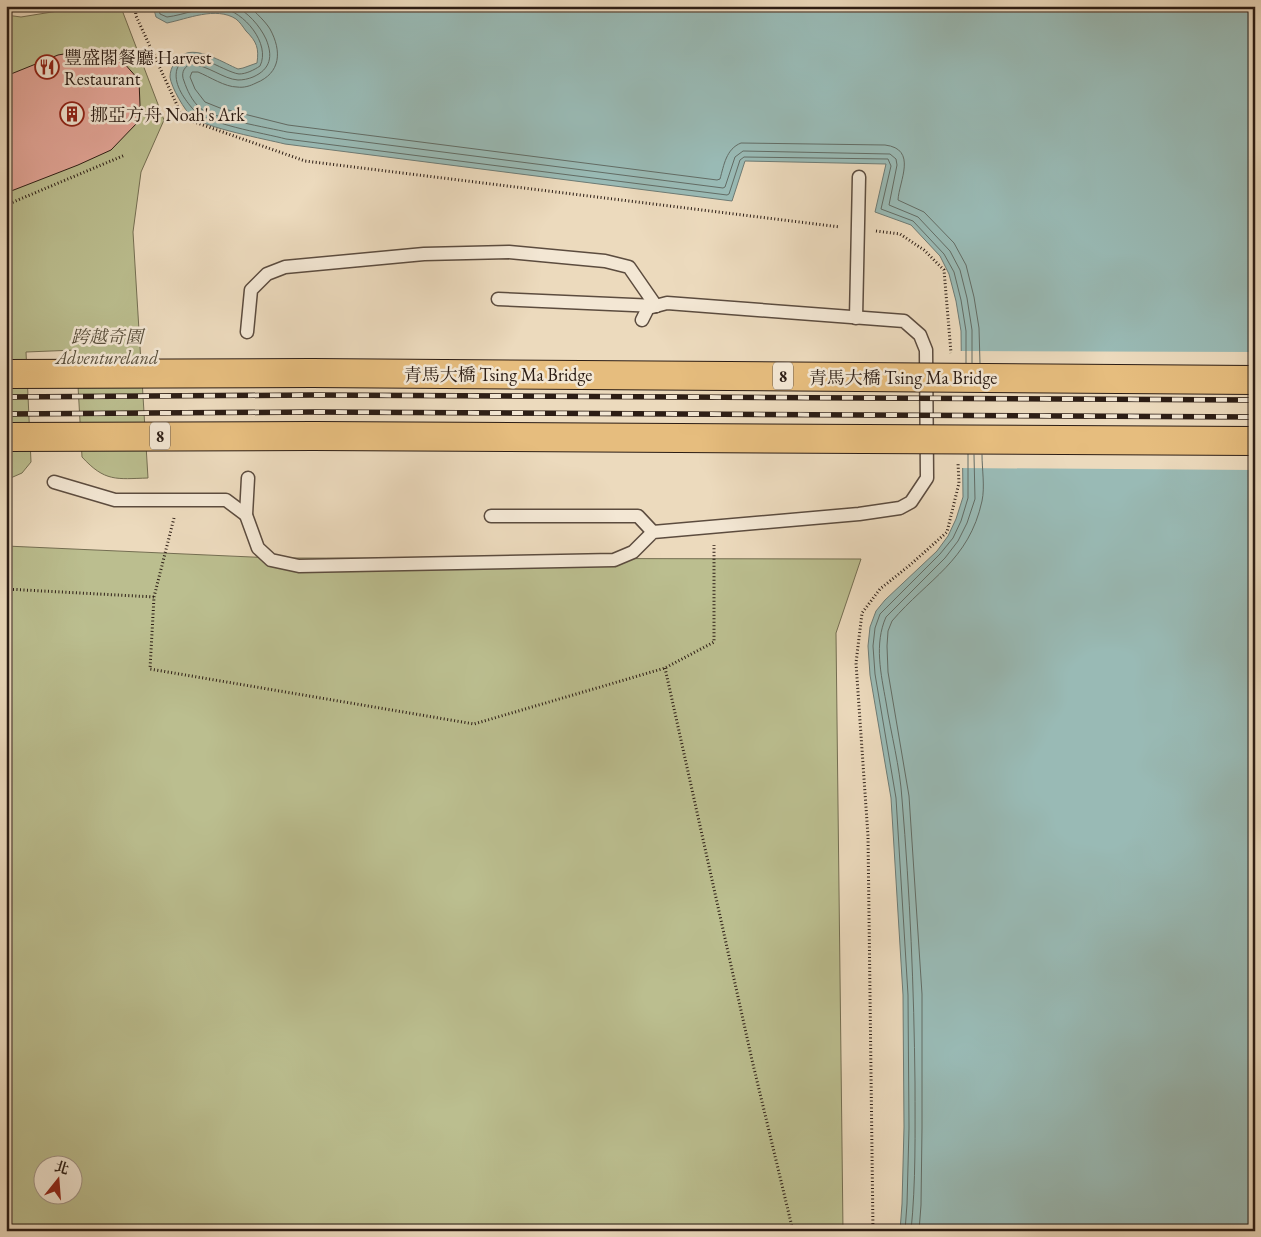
<svg xmlns="http://www.w3.org/2000/svg" width="1261" height="1237" font-family="'EB Garamond','Noto Serif TC',serif">
  <style>
    .green { fill: #bbbe8f; stroke: #746e52; fill-rule: evenodd }
    .water { fill: #99bab5; stroke: #6d7b75 }
    .pier { fill: #ecdabd }
    .lines { fill: none; stroke-linecap: round; stroke-linejoin: round }
    .shore { stroke: #626c65; stroke-width: 1 }
    .building { fill: #e5a79a; stroke: #2c1d15 }
    .lane-casing { stroke: #5c4c3f; stroke-width: 15 }
    .path { stroke: #2c1d15; stroke-width: 3; stroke-dasharray: 1 2.5; stroke-linecap: butt }
    .lane { stroke: #f3e7d4; stroke-width: 12 }
    .rail-casing { stroke: #2c1d15; stroke-width: 5.5 }
    .rail { stroke: #f3e7d4; stroke-width: 4; stroke-dasharray: 11; stroke-linecap: butt }
    .highway-bridge-casing { stroke: #2c1d15; stroke-width: 30; stroke-linecap: butt }
    .highway-bridge { stroke: #e6bd7e; stroke-width: 28 }
    .labels { text-anchor: middle; dominant-baseline: central; stroke-width: 5; stroke-linejoin: round; paint-order: stroke }
    .shield { fill: #f3e7d4; stroke: #685a4e; stroke-width: 1 }
    .shield-label { font-size: 16px; font-weight: bold; fill: #2c1d15 }
    .poi-label { font-size: 18px; fill: #2c1d15; stroke: #f3e7d4; text-anchor: start }
    .park-label { font-size: 18px; font-style: italic; fill: #574d3a; stroke: #f3e7d4 }
    .street-label { font-size: 18px; fill: #2c1d15; stroke: #f3e7d4 }
  </style>
  <rect width="100%" height="100%" fill="#ecdabd"/>
  <filter id="stains"><feTurbulence type="fractalNoise" baseFrequency=".004" numOctaves="4"/><feColorMatrix values="0 0 0 0 .2 0 0 0 0 .09 0 0 0 0 .02 0 0 0 .5 -.17"/></filter>
  <radialGradient id="worn" r=".72"><stop offset=".6" stop-color="#630" stop-opacity="0"/><stop offset="1" stop-color="#630" stop-opacity=".3"/></radialGradient>
  <g class="green">
    <path d="M89,6L122,10L164,120L141,172L133,232L148,478C116,479 105,482 82,457L76,350L26,352L31,462L22,473L6,480V15L21,17Z"/>
    <path d="M6,546L274,558L861,559L836,633L843,1231H6ZM42,1164H72V1194H42Z"/>
  </g>
  <path class="water" d="M153,6H1255V1231H900L902,1204L904,1127L903,995L891,798L870,675L868,646L870,627L876,611L885,600L937,551L948,536L956,519L963,497L961,331L956,301L949,274L940,256L911,225L875,212L886,164L745,161L732,201L285,144C265,139 206,128 192,117C185,111 171,87 170,77C170,67 177,56 187,53C202,49 224,63 238,69L243,68L257,63C259,48 257,42 246,31C243,27 240,22 236,19C216,6 187,19 167,23L156,17Z"/>
  <polygon class="pier" points="959,351 1255,352 1255,470 961,468"/>
  <g class="lines">
    <g class="shore">
      <path d="M158,6L160,14L167,17C184,15 203,6 221,8C244,11 271,44 260,66C254,70 246,74 239,74C223,72 186,42 177,69C173,83 183,97 192,108C204,124 264,133 286,139L727,195L729,194L740,160L744,157L888,159L891,166L881,209L913,221L944,254L954,272L961,300L966,331V363"/>
      <path d="M234,6C247,11 260,26 266,39C273,56 271,69 253,77C248,79 243,80 238,80C223,79 208,65 190,64C183,68 181,74 184,81C187,90 192,101 200,108C212,118 269,128 287,132L723,188L725,187L735,157L743,151L890,154L896,159L897,165L889,205L918,217L950,251L960,270L967,298L972,330V363"/>
      <path d="M249,6C256,13 265,21 270,29C282,51 281,73 256,83C250,86 244,88 237,87C225,87 210,77 198,72H192L190,77L195,89L205,102L220,108L288,125L717,180L720,179C724,165 726,149 741,143L885,145C918,149 899,181 898,200L924,212L954,243L966,265L974,297L979,328L980,363"/>
      <polyline points="905,1231 907,1204 909,1128 908,995 896,798 875,674 873,646 875,628 880,614 940,554 953,538 961,521 968,498 968,454"/>
      <path d="M911,1231C916,1182 915,1132 915,1083C914,989 910,894 902,799C900,767 891,734 886,702C881,674 874,644 886,617L945,558L958,541L967,523L975,499L974,455"/>
      <path d="M919,1231L921,1205L922,1128V994L909,796L888,672L887,646L888,631L892,621C928,579 969,561 982,501C985,487 982,469 982,455"/>
    </g>
  </g>
  <polygon class="building" points="93,49 123,62 139,80 140,106 137,123 111,150 78,165 6,193 6,76 58,55"/>
  <g class="lines">
    <g class="lane-casing">
      <g id="lane">
        <polyline points="498,299 656,306"/>
        <polyline points="856,318 859,177"/>
        <polyline points="247,332 251,290 267,274 285,267 424,254 509,252 605,261 629,267 656,306"/>
        <polyline points="248,478 246,515 258,548 271,560 299,566 614,560 633,552 653,532 859,514 900,508 911,502 927,478 926,350 920,335 904,321 667,303 648,308 642,320"/>
        <polyline points="54,482 115,500 226,500 246,515"/>
        <polyline points="491,516 638,516 653,532"/>
      </g>
    </g>
    <g class="path">
      <polyline points="135,6 136,16 183,118 305,161 840,227"/>
      <polyline points="6,205 125,155"/>
      <polyline points="876,231 900,234 924,250 944,270 951,353"/>
      <polyline points="174,518 154,597 150,669 474,724 665,668 714,642 714,545"/>
      <polyline points="6,589 154,597"/>
      <polyline points="665,668 752,1060 793,1231"/>
      <polyline points="873,1231 868,836 856,663 862,613 880,589 910,565 947,532 959,483 958,463"/>
    </g>
    <use href="#lane" class="lane"/>
    <g class="rail-casing">
      <g id="rail">
        <polyline points="6,397 312,395 1255,400"/>
        <polyline points="6,414 313,412 1255,417"/>
      </g>
    </g>
    <use href="#rail" class="rail"/>
    <g class="highway-bridge-casing">
      <g id="highway-bridge">
        <polyline points="6,374 312,373 1255,380"/>
        <polyline points="6,437 313,436 1255,441"/>
      </g>
    </g>
    <use href="#highway-bridge" class="highway-bridge"/>
  </g>
  <defs>
    <g id="restaurant-ring" transform="scale(1.25)"><circle r="9.5" fill="#f3e7d4" stroke="#8f2418" stroke-width="1.5"/><path d="M-5-6h1v4h1v-4h1v4h1v-4h1v5L-1.5 .5V6h-2V.5L-5-1ZM5-6V6H3V1.5H1.5Q1.5-4 5-6Z" fill="#8f2418"/></g>
    <g id="building-ring" transform="scale(1.25)"><circle r="9.5" fill="#f3e7d4" stroke="#8f2418" stroke-width="1.5"/><path d="M-4-6H4V6H1V3H-1V6H-4ZM-2.5-4.3h1.7v1.8h-1.7ZM.8-4.3h1.7v1.8H.8ZM-2.5-1h1.7V.8h-1.7ZM.8-1h1.7V.8H.8Z" fill="#8f2418"/></g>
  </defs>
  <g fill-rule="evenodd">
    <use href="#restaurant-ring" x="47" y="67"/>
    <use href="#building-ring" x="72" y="114"/>
  </g>
  <g class="labels">
    <g class="shield">
      <rect x="773" y="362.5" width="20" height="27" rx="4"/>
      <rect x="150" y="422.5" width="20" height="27" rx="4"/>
    </g>
    <g class="shield-label">
      <text x="783" y="376">8</text>
      <text x="160" y="436">8</text>
    </g>
    <g class="poi-label">
      <text x="64" y="57">豐盛閣餐廳 Harvest<tspan x="64" dy="21">Restaurant</tspan></text>
      <text x="90" y="114">挪亞方舟 Noah's Ark</text>
    </g>
    <g class="park-label">
      <text x="107" y="336">跨越奇園<tspan x="107" dy="21">Adventureland</tspan></text>
    </g>
    <g class="street-label">
      <text x="498" y="374">青馬大橋 Tsing Ma Bridge</text>
      <text x="903" y="377">青馬大橋 Tsing Ma Bridge</text>
    </g>
  </g>
  <rect width="1261" height="1237" fill="none" stroke="#ecdabd" stroke-width="25"/>
  <rect x="8" y="8" width="1246" height="1222" fill="none" stroke="#2c1d15" stroke-width="2.5"/>
  <rect x="12" y="12" width="1236" height="1212" fill="none" stroke="#2c1d15"/>
  <g transform="translate(58 1180) rotate(17)"><circle r="24" fill="#f3e7d4" stroke="#a39688"/>
  <path d="M0-4L9 19L0 12L-9 19Z" fill="#8f2418"/>
  <text y="-8" font-size="14" font-weight="bold" text-anchor="middle" fill="#2c1d15">北</text>
  </g>
  <rect width="100%" height="100%" filter="url(#stains)"/>
  <rect width="100%" height="100%" fill="url(#worn)"/>
</svg>
